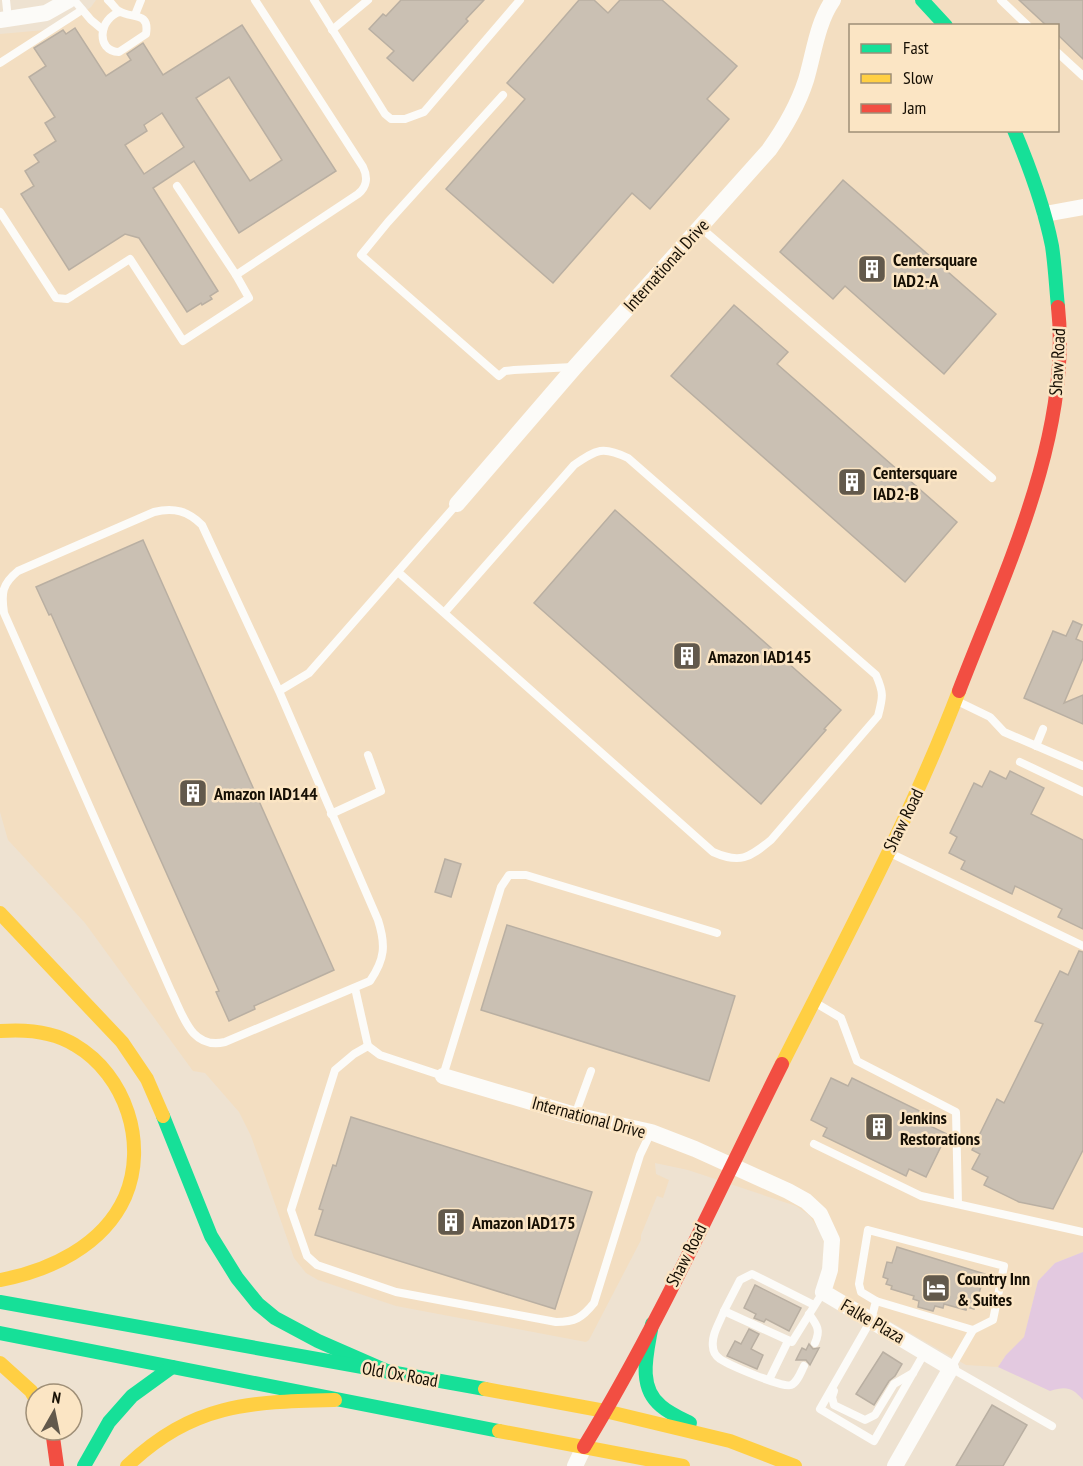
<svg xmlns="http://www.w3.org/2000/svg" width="1083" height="1466" font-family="'PT Sans Narrow',sans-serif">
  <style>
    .built { fill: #f3dec1; fill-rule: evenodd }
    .green { fill: #e3c9e0 }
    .building { fill: #cac0b3; stroke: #b9afa2; stroke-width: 1.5; fill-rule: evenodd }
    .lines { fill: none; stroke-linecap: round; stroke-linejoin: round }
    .lane { stroke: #fcfbf8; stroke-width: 8 }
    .street { stroke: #fcfbf8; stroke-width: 16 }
    .fast { stroke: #16e098; stroke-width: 14 }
    .slow { stroke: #ffcf43; stroke-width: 14 }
    .jam { stroke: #f24e42; stroke-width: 14 }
    .labels { text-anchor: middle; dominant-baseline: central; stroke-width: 5; stroke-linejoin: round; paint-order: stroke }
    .poi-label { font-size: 18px; font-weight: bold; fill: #160f04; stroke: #fbe5c4; text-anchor: start }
    .street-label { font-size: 18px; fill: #160f04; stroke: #fbe5c4 }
  </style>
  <rect width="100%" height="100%" fill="#eee2d1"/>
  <path class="built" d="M96,0H1083V1252L1055,1263L1038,1281L1024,1338L1006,1355L998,1367L966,1365L821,1282L824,1243L820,1231L809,1215L796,1206L688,1170L655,1163L656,1174L669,1180L663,1198L657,1196L641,1235V1240L589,1340L586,1342L396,1306L318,1280L306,1273L294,1258L251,1136L239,1112L205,1073L193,1071L85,923L8,840L0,812V34L45,30L69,23L91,7ZM850,26H1058V130H850Z"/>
  <path class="green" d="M1083,1252V1400C1072,1387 1066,1386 1050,1391L998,1367L1006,1355L1024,1337L1038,1281L1055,1263Z"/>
  <g class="building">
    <polygon points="401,0 484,0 466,19 468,21 413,81 387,58 394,51 369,29 383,14 386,16"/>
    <polygon points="579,0 594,0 608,13 620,0 662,0 737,66 707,99 729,119 650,209 632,193 553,283 446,189 525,99 507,83"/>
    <polygon points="1019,0 1083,0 1083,59 1058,35 1058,26 1047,26"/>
    <path d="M242,25L336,171L239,233L194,161L153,188L218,291L210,296L212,299L202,305L201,303L187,312L139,238L125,234L69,270L21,194L34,186L25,171L39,162L34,155L56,141L45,123L55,117L29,77L46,66L34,48L63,30L66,34L75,28L106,76L131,60L127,54L143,43L163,75ZM229,77L282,160L250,181L196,98ZM162,113L184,147L144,174L125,145L147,131L144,125Z"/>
    <polygon points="843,180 996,314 944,374 845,286 833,299 780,252"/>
    <polygon points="734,305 788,352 777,364 957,522 905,582 671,376"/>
    <polygon points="615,510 841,710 824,729 826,730 761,804 534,603"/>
    <polygon points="143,540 334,970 254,1006 255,1009 229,1021 216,992 219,991 51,614 49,615 36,587"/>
    <polygon points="1073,621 1082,625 1076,639 1083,642 1083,658 1064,703 1083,695 1083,724 1024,698 1053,631 1066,636"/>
    <polygon points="990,771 1006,779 1010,771 1044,788 1031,814 1083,840 1083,929 1058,917 1062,909 1015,886 1012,894 961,869 965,861 949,853 957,837 950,833 974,783 982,787"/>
    <polygon points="445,859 461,864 451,897 435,892"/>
    <polygon points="507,925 735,996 709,1081 481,1010"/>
    <polygon points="1079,951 1083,952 1083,1150 1053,1209 1019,1202 984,1185 988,1177 972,1169 980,1154 972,1150 997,1099 1004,1103 1043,1024 1035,1021 1060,971 1068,975"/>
    <polygon points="831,1078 848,1086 852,1078 934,1118 930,1126 947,1134 926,1177 909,1169 906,1176 823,1136 827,1128 811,1120"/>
    <polygon points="351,1117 592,1192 555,1309 315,1235 323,1210 319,1209 333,1165 336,1166"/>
    <polygon points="897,1247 985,1274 974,1309 967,1307 966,1310 944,1304 943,1308 935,1306 933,1311 918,1307 919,1301 913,1299 914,1296 891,1289 892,1286 886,1284 888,1279 883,1277 887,1262 892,1263"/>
    <polygon points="755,1285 801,1308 789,1331 766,1319 764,1322 754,1318 756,1314 744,1308"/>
    <polygon points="749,1329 759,1334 751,1349 763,1355 757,1369 727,1356 735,1341 741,1344"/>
    <polygon points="809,1344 813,1349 819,1348 810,1365 806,1360 796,1360 802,1348 806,1350"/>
    <polygon points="883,1352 902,1364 895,1376 889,1381 874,1405 856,1394"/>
    <polygon points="992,1405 1027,1425 1003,1466 956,1466"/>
  </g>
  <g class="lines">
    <g class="lane">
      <polyline points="6,0 8,19"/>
      <polyline points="74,0 91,20 103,30"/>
      <path d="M108,0C112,3 115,9 119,11C131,19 150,11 146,34L119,52C95,51 99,18 120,12"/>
      <polyline points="314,0 385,114 391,119 405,119 424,112 520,0"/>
      <polyline points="1001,0 1028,26"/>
      <polyline points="135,15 141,0"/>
      <polyline points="332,30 368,0"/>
      <polyline points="1058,53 1083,76"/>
      <polyline points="0,63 82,10"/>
      <polyline points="503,95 388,222 361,255 499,376 505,371 514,370 573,367"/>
      <path d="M177,186L236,275L358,194C367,187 368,177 363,167L255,0"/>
      <polyline points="0,212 56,298 67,299 72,296 130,259 183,341 249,298 236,275"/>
      <polyline points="700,227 992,478"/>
      <path d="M398,572L713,852C740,864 749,858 771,840L878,716C883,697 884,693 876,675L628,458C603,446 597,449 574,465L444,613"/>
      <path d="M279,691L378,920C386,945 385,959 370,981L225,1042C191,1050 183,1015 171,991L4,613C1,593 2,584 18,571L154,512C174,507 188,511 202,525L279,691L309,673L457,504"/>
      <polyline points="957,701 990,717 1004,732 1083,766"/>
      <polyline points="1036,746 1043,729"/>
      <polyline points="1020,762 1083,792"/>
      <polyline points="331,814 381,791 368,755"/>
      <polyline points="888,852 1083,946"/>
      <polyline points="355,988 368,1046"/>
      <polyline points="814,1002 841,1018 857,1061 956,1112 958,1204"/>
      <polyline points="575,1115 591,1071"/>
      <path d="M651,1132L640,1155L594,1303C582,1318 575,1322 556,1322L396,1292L317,1265L307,1256L291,1210L335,1070L354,1054L368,1046L380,1055L443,1076L501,887L509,875H526L717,933"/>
      <polyline points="814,1144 921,1196 1083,1232"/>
      <polyline points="876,1301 973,1330"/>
      <polyline points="814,1305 752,1274 740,1280 724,1311 792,1342 823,1292"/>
      <path d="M724,1311C720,1322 711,1335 713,1347C713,1352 716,1356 720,1359C729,1365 782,1388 791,1385C797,1383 801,1372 804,1366"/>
      <path d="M809,1314C817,1325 821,1330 815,1343"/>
      <polyline points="925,1352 874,1441 820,1409 871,1320 876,1301 861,1292 859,1284 868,1230 1004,1266 993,1320 973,1330 951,1368 1052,1426"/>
      <polyline points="769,1380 788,1341"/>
      <polyline points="834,1391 832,1397 834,1405 865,1420 875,1415 894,1384 913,1373"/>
    </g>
    <g class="street">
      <polyline points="0,20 46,13 69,0"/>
      <polyline points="1045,214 1083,207"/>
      <path d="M457,504L575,367L769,150C784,129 798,105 806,80C814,53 817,23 833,0"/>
      <polyline points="443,1076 575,1115 651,1132 695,1149 788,1191 806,1201 820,1214 832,1240 830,1270 823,1292 951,1368 895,1466"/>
      <polyline points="575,1466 584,1447"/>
    </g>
    <g class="fast">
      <polyline points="922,0 946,26"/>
      <path d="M1014,130C1030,168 1044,206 1052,246C1055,266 1056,287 1058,307"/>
      <polyline points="163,1116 211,1236 237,1278 258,1304 275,1318 318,1341 389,1372"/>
      <polyline points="0,1302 485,1389"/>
      <path d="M652,1324C648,1350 636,1386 661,1406C669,1413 680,1418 690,1423"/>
      <polyline points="0,1333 499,1431"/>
      <polyline points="84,1466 109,1422 132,1396 172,1367"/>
    </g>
    <g class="slow">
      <polyline points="0,913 122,1042 147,1079 163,1116"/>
      <path d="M0,1031C26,1029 53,1031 75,1045C126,1075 148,1144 125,1197C103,1246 49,1271 0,1280"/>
      <path d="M782,1064C844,941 910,819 959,691"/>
      <polyline points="0,1363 31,1391 36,1400"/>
      <polyline points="485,1389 605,1411 730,1441 795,1466"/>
      <polyline points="499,1431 683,1466"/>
      <path d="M127,1466C194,1403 248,1402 335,1400"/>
    </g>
    <g class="jam">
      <path d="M959,691C1004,574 1072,434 1058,307"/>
      <polyline points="52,1430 57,1466"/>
      <path d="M584,1447C659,1324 718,1192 782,1064"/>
    </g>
  </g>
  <defs>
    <g id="building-square" transform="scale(1.5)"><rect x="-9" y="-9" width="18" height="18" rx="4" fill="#62594c" stroke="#fbe5c4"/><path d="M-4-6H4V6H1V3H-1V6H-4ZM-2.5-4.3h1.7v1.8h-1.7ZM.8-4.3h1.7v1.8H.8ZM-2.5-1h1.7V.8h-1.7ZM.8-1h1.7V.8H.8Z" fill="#fff"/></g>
    <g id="hotel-square" transform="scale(1.5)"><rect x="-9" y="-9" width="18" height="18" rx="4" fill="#62594c" stroke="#fbe5c4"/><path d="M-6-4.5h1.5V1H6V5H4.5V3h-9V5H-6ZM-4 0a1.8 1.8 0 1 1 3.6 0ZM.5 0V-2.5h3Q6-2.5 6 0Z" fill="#fff"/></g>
  </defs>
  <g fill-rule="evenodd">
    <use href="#building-square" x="872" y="269"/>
    <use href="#building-square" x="852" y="482"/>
    <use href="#building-square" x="687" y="656"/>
    <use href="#building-square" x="193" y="793"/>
    <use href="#building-square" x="879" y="1127"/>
    <use href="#building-square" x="451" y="1222"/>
    <use href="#hotel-square" x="936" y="1288"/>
  </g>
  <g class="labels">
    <g class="poi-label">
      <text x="893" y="259">Centersquare<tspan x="893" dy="21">IAD2-A</tspan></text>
      <text x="873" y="472">Centersquare<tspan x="873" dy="21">IAD2-B</tspan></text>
      <text x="708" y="656">Amazon IAD145</text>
      <text x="214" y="793">Amazon IAD144</text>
      <text x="900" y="1117">Jenkins<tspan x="900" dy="21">Restorations</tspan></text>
      <text x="472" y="1222">Amazon IAD175</text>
      <text x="957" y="1278">Country Inn<tspan x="957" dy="21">&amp; Suites</tspan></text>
    </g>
    <g class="street-label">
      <text transform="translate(666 265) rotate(-48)">International Drive</text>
      <text transform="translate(1057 362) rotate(-87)">Shaw Road</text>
      <text transform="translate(903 820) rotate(-64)">Shaw Road</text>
      <text transform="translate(589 1117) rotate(15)">International Drive</text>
      <text transform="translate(686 1255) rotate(-63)">Shaw Road</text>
      <text transform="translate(873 1321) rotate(30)">Falke Plaza</text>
      <text transform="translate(400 1374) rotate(10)">Old Ox Road</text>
    </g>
  </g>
  <rect x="849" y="24" width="210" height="108" fill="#fbe5c4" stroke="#9f8f77" stroke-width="1.5"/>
  <rect x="861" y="44" width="30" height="9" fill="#16e098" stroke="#9f8f77" stroke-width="1.5"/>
  <text x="903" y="54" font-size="18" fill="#160f04">Fast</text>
  <rect x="861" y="74" width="30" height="9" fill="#ffcf43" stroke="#9f8f77" stroke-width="1.5"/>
  <text x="903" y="84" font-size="18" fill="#160f04">Slow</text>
  <rect x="861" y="104" width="30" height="9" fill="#f24e42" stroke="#9f8f77" stroke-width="1.5"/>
  <text x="903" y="114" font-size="18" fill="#160f04">Jam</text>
  <g transform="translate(54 1412) rotate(9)"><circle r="28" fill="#fbe5c4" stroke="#9f8f77" stroke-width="1.5"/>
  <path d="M0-4.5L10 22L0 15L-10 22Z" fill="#62594c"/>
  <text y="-9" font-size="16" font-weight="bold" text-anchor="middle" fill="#160f04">N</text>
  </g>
</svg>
